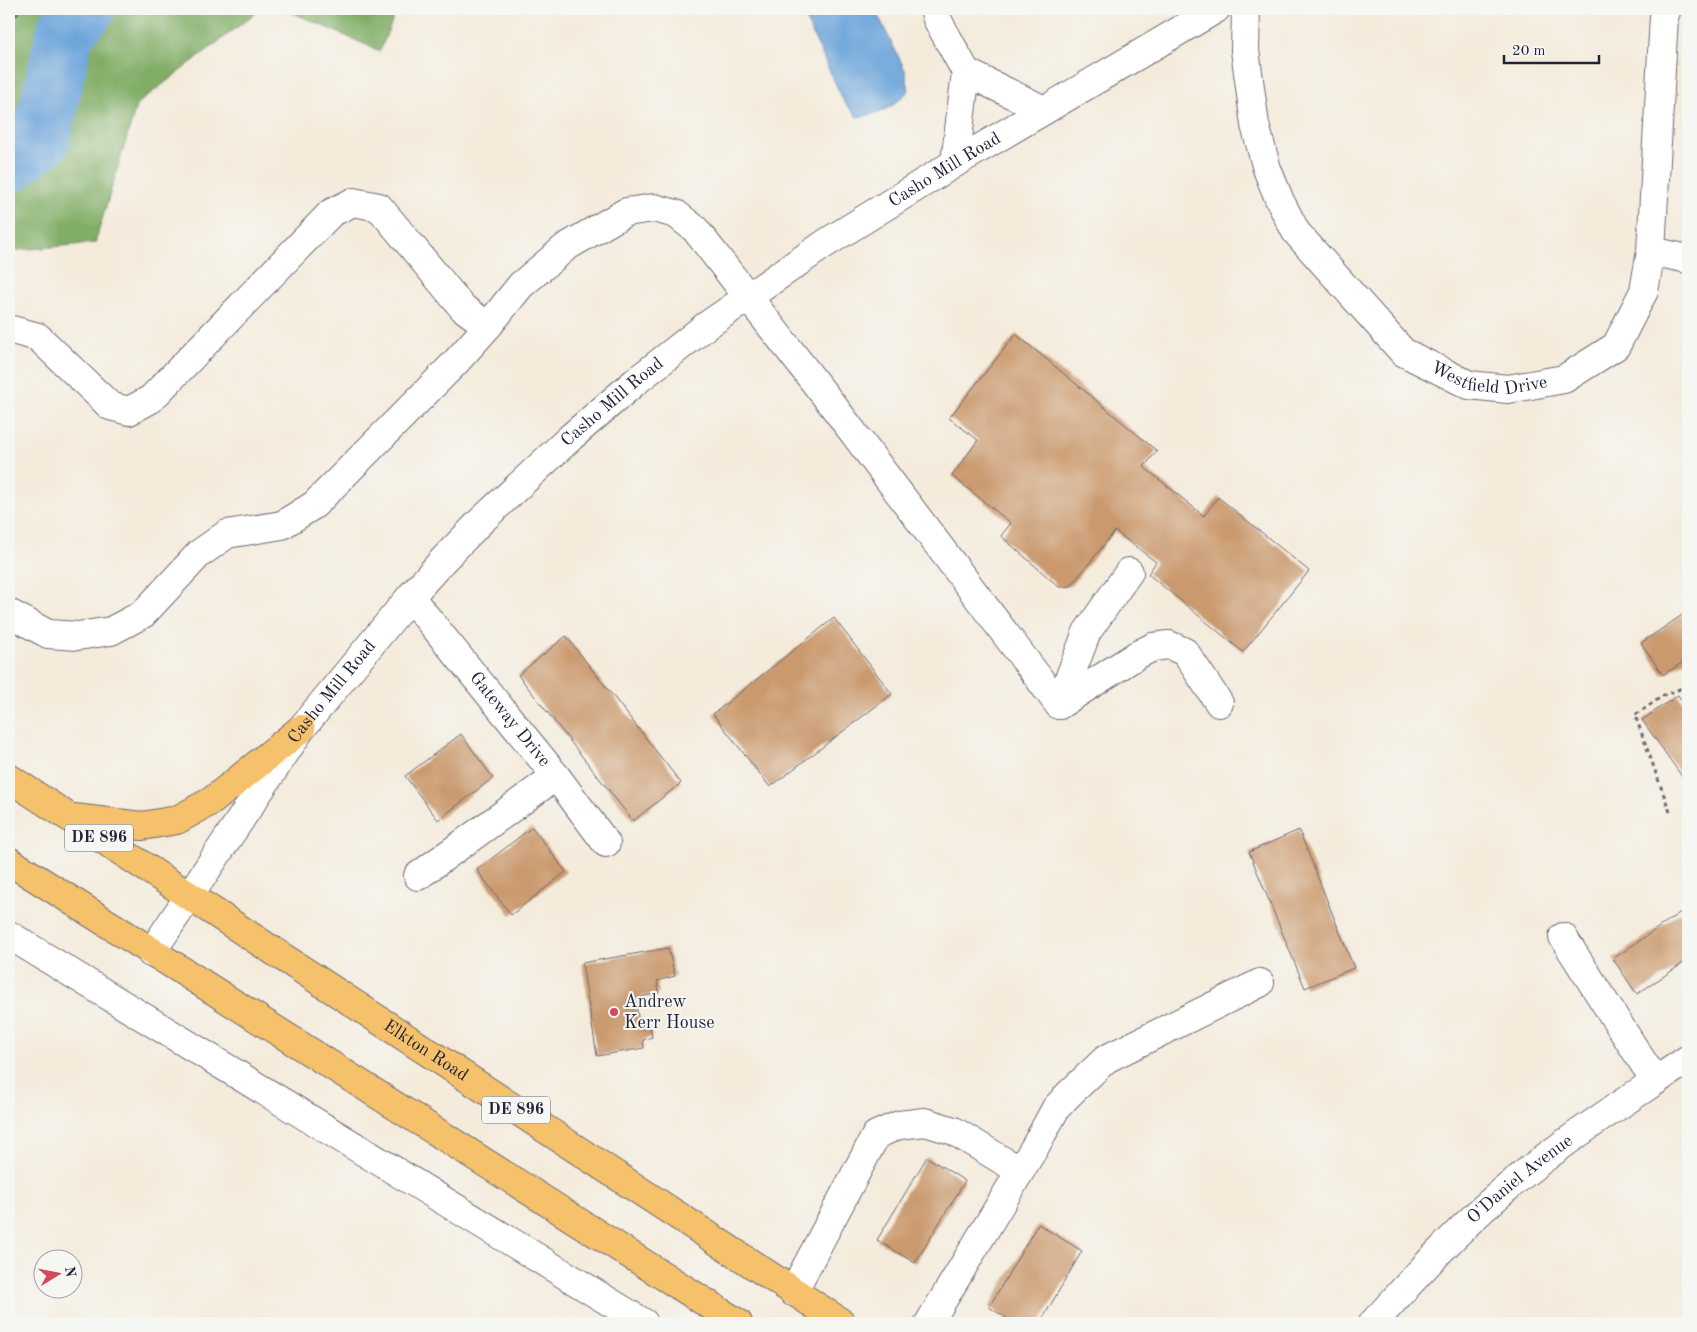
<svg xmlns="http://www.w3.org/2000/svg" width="1697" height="1332" font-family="'Old Standard TT',serif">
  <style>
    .forest { fill: #81ad66; stroke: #526850 }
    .water { fill: #6ca4da; stroke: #47638a }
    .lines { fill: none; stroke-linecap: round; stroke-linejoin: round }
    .river { stroke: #6ca4da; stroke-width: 58 }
    .building { fill: #ca9a6e }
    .minor-casing { stroke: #6c6873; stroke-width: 30 }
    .major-casing { stroke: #6c6873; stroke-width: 30 }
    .path { stroke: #6c6873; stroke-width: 3; stroke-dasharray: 4 4; stroke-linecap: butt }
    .minor { stroke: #fff; stroke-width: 28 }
    .major { stroke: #f5c16b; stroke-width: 28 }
    .poi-dot { fill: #d1495b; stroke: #f6f6f2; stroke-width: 2 }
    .labels { text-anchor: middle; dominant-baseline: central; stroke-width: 4; stroke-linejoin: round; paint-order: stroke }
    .shield { fill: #f6f6f2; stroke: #626272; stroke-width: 1 }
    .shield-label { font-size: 16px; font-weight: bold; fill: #22223b }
    .street-label { font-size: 18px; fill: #22223b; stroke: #f6f6f2 }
    .poi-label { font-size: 18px; fill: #22223b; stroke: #f6f6f2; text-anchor: start }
  </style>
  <rect width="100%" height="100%" fill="#f6f6f2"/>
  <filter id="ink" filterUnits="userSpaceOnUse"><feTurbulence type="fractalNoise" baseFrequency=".02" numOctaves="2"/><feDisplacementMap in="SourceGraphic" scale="10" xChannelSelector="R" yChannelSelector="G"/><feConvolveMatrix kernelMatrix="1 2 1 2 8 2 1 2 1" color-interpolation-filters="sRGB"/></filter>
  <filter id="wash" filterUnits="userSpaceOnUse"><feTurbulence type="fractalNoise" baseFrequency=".0096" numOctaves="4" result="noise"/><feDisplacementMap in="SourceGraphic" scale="20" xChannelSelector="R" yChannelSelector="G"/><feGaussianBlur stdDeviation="1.12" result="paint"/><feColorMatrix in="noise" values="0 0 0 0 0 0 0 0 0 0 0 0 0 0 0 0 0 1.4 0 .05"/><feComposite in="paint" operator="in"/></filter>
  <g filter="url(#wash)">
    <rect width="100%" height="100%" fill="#f4ebdb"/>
    <g class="forest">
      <polygon points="9,9 261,9 137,104 95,243 9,251"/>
      <polygon points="284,9 397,9 380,51"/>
    </g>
    <path class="water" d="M801,9H875L905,70L909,90C893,108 880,114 857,117L844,102Z"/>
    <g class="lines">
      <polyline class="river" points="9,164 41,139 65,32 86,9"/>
    </g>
    <g id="blocks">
      <g class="building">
        <polygon points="1016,334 1157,451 1144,467 1204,516 1218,497 1309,571 1243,652 1148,574 1156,562 1115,531 1071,586 1059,587 1001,536 1011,523 952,476 978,440 949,418"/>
        <polygon points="1688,611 1688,659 1663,675 1641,643"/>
        <polygon points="834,618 892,694 770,787 713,714"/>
        <polygon points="566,636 681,783 633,821 518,675"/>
        <polygon points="1678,695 1688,710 1688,785 1642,720"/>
        <polygon points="461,734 493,778 438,820 405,776"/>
        <polygon points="532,827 566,872 511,915 477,870"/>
        <polygon points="1299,830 1354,968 1305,988 1249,852"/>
        <polygon points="1688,907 1688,960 1637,994 1613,959"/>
        <polygon points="668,948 675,976 657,981 659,993 635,998 640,1029 650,1027 652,1037 643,1040 644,1048 597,1056 582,963"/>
        <polygon points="927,1157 965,1181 915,1263 877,1240"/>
        <polygon points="1038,1224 1082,1251 1040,1323 1014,1323 989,1307"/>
      </g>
    </g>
  </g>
  <g filter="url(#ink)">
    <use href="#blocks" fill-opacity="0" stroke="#6c6873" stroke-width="1"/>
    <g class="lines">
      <g class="minor-casing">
        <g id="minor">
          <polyline points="934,9 937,19 966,72"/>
          <path id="s1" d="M1246,9L1245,50L1255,125L1267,169L1280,201L1296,232L1403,352L1469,385L1508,389L1564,379L1616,346L1644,291L1651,251L1664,16L1667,9"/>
          <polyline points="955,163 966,72 1044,110"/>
          <polyline points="1651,251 1688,259"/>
          <polyline points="9,330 12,330 38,337 110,406 129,411 151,399 331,213 353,202 379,207 463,308 488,326"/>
          <path id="s2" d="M410,597L556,776L606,843"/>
          <polyline points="9,613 48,634 78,636 111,631 143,614 199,554 227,534 282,525 314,505 455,363 488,326 521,285 566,247 626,212 654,208 676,214 695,229 834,407 1059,705 1137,655 1153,647 1169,645 1185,652 1219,703"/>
          <polyline points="1059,705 1087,632 1129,572"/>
          <polyline points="418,876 556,776"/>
          <polyline points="9,935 644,1323"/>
          <polyline points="1563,937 1655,1081"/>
          <path id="s3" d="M151,953L301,729L410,597L444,559L481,521L571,437L635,382L706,326L826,243L955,163L1216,9"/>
          <polyline points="793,1292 876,1135 899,1125 925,1122 954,1131 1020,1171"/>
          <polyline points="929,1323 1036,1145 1056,1108 1068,1095 1106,1059 1260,983"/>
          <path id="s4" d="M1373,1323C1410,1283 1446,1242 1486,1206C1548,1150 1619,1106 1688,1059"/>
        </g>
      </g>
      <g class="major-casing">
        <g id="major">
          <path id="s5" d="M9,778L842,1323"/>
          <polyline points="74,818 142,826 177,820 213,800 301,729"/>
          <polyline points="9,861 738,1323"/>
        </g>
      </g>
      <g class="path">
        <polyline points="9,20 24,9"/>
        <polyline points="1670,812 1635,715 1664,695 1680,689 1688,692"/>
      </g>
      <use href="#minor" class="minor"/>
      <use href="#major" class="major"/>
    </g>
  </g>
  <circle class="poi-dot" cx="614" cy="1012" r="5"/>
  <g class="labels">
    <g class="shield">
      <rect x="65" y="824.5" width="68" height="27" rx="4"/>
      <rect x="482" y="1096.5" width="68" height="27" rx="4"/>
    </g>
    <g class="shield-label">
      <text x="99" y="838">DE 896</text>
      <text x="516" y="1110">DE 896</text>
    </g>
    <g class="street-label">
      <text stroke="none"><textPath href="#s3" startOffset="1128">Casho Mill Road</textPath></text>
      <text stroke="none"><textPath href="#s1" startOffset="485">Westfield Drive</textPath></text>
      <text stroke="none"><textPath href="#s3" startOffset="722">Casho Mill Road</textPath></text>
      <text stroke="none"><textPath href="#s3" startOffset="318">Casho Mill Road</textPath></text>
      <text stroke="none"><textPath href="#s2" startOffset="158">Gateway Drive</textPath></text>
      <text stroke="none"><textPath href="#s5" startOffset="498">Elkton Road</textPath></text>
      <text stroke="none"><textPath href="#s4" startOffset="206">O'Daniel Avenue</textPath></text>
    </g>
    <g class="poi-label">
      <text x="624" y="1002">Andrew<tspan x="624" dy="21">Kerr House</tspan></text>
    </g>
  </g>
  <rect width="1697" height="1332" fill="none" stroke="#f6f6f2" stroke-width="30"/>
  <g transform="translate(58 1274) rotate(80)"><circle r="24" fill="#f6f6f2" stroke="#a1a1a9"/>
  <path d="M0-4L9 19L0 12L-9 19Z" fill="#d1495b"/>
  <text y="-8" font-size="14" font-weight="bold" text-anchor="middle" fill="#22223b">N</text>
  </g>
  <path d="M1504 55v8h95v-8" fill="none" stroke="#22223b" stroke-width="2.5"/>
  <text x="1512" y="55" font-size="15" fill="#22223b" stroke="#f6f6f2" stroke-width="4" paint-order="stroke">20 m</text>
</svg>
